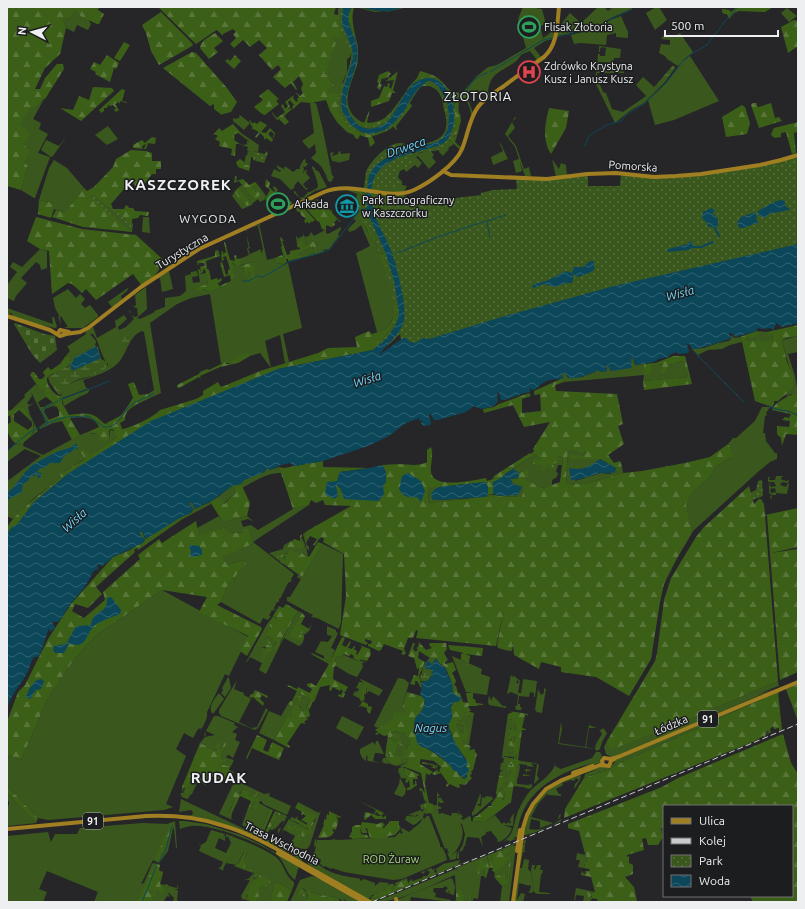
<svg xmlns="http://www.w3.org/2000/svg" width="805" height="909" font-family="Ubuntu,sans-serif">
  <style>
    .green { fill: #3a581d }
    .forest { fill: url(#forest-firs); fill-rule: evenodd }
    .wetland { fill: url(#wetland-marsh) }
    .cemetery { fill: url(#cemetery-stones) }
    .park { fill: url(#park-dots) }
    .water { fill: url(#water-waves) }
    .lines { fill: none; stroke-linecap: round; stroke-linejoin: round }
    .stream { stroke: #0c4759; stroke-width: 1 }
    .canal { stroke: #0c4759; stroke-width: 2 }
    .river { stroke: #0c4759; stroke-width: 2.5 }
    .major { stroke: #9f7f21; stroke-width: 4 }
    .rail { stroke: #cacbcd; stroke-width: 1; stroke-dasharray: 6 3; stroke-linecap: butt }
    .labels { text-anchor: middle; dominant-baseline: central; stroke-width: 3; stroke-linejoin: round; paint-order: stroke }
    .shield { fill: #1c1d1f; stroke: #afb0b2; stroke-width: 1 }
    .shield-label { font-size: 10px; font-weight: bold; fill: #eeeff1 }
    .poi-label { font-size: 11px; fill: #eeeff1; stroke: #1c1d1f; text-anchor: start }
    .street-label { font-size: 11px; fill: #eeeff1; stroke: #1c1d1f }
    .park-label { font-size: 11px; fill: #a8dc7c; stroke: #1c1d1f }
    .water-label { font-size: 12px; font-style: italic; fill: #70d7fd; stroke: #1c1d1f }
    .neighbourhood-label { font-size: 12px; letter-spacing: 1px; fill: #eeeff1; stroke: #1c1d1f }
    .quarter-label { font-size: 13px; letter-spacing: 1px; fill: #eeeff1; stroke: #1c1d1f }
    .district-label { font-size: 15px; font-weight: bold; letter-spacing: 1px; fill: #eeeff1; stroke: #1c1d1f }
  </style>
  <defs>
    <pattern id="forest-firs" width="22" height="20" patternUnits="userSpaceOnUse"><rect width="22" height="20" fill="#3c5f18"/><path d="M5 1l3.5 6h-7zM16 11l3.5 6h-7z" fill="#58763a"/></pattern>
    <pattern id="wetland-marsh" width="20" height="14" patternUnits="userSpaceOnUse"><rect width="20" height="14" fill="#3a581d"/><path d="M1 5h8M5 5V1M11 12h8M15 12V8" fill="none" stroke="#57703e"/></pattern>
    <pattern id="cemetery-stones" width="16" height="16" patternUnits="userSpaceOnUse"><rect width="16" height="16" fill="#3a581d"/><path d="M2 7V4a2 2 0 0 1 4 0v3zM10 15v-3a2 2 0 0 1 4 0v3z" fill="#57703e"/></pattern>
    <pattern id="park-dots" width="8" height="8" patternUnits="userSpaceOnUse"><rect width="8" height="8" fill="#3a581d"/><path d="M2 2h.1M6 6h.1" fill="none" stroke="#57703e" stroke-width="1.8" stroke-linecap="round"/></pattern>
    <pattern id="water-waves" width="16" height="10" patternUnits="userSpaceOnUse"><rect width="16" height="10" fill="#0c4759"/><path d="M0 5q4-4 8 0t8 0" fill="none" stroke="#306271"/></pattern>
  </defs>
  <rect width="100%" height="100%" fill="#262629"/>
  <g class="green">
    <path d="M523,7H535V8L542,9L546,24L540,26L543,38C553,32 552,31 555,20L556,21L553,39L545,41L534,48L541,57L537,60L530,51C527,52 524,53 521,55C519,57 518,60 515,62C501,72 490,73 488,92L490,94L486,97L477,90L472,92L467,97L473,113L471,116C471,109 468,103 464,97C455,103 460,113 460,123C459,130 457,136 455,142L461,147L460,150L454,144L448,148L449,149L443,156L439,152V147C466,139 457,112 451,92L462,93L477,76L488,67L497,65L526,48L518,19Z"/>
    <path d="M598,7H604L608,11L613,7H631L632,9C625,12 603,20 600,27L557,36L558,28L570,13L581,23Z"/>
    <polygon points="656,7 659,7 667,20 655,30 646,13"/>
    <polygon points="787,8 797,16 789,22 781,13"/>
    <polygon points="75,9 80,16 88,19 91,24 88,30 77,25 74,32 66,28 63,19 70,18"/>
    <path d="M621,16L628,32V38L616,37V33L607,35L606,45L580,43L574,44L571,35L589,30L601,29C604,21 614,19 621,16Z"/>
    <polygon points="680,33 693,52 681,62 690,56 719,101 674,120 655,125 648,100 666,83 681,63 678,66 667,59 665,56 659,53 661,44 670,45 670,40 661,39 664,35 675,36"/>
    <polygon points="332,34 342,34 352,48 350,57 347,59 347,72 342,83 345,84 343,89 341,88 340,93 330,97 327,94 328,87 333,85 333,83 326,75 322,72 325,68 325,64 336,43"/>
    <polygon points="599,46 621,49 620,58 614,58 613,63 599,62 598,67 613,68 613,66 624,69 624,73 597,73 598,80 603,92 606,93 612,109 623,112 646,96 636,85 643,77 654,87 656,85 658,89 644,103 631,110 615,123 595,82 598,54 600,54 600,56 605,56 606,48 602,47 600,49 600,52 599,52"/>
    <path d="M44,99L33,119L41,123L39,129L48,134L38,153L50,157L35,198H34L21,190L28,166L24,162C23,151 20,139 20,127C20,119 27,107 36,107Z"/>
    <polygon points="310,103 316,103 322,126 332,175 334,177 331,182 328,181 326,175 328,174 326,175 321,166 311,158 316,153 315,144 309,149 302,141 314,133"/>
    <polygon points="239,115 240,115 250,123 244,130 233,121 233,118 236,119 240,117"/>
    <polygon points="515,117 516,118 512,122 515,128 508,136 516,146 524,169 529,167 531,176 525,176 520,162 522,171 516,173 513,161 519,159 515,147 505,134"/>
    <polygon points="108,126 118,139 107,145 95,135"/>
    <polygon points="235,133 241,133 259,145 258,152 252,151 250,166 244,164 246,155 248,155 247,153 249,152 247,150 248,147 239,144 244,145 247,144 247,141 250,142 238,133 234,135 235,140 233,138"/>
    <polygon points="67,136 53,156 51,157 41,150 46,140 59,146"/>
    <polygon points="500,142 508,159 493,165 491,157 503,151 500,144"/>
    <polygon points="430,150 434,155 432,157 436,162 429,169 418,156 416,157 422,163 418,168 415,165 406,172 404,169 400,171 398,177 399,179 402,181 402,185 407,186 402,196 406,198 397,230 370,191 373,180 385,164"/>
    <polygon points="339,151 340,151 341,154 350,153 349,160 337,163 338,162 332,161 330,153 334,152 332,156 338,154"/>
    <polygon points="304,159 306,160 305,162 308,164 305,167 302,166 304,168 303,174 305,170 307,170 306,173 310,178 303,184 306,188 308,188 306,190 298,181 294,186 295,187 291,190 280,179 271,176 274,169 280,172 281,170 279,170 276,165 284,169 285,166 293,172 297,169 300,169 300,166 303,161 304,161 303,161"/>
    <polygon points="552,159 559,169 561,163 566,165 567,175 556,177"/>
    <polygon points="54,160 67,168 84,188 65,212 53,209 53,203 39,200 49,168"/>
    <path d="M312,166L316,169H314L319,172L327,187L316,191L315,190V191L302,200L294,193V190L300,198L304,197L308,192H310L317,188L318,186C318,183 314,171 312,168Z"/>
    <polygon points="242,185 254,200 256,192 253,187 258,185 266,196 264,200 260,202 258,199 252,204 252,205 240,210 242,209 232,196 235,191 241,198 251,203 239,187"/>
    <path d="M347,190H355L361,195L359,207C363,213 361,214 363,221C365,229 372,237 376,245C385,264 406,314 385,329C382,331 381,332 377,332L356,253L370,246L361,225L355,230L349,232L348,229L356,221L353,218L359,211L355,205L357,194Z"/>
    <polygon points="143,217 149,217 150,233 142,232"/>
    <path d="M260,224L261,225H259L260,228L267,260L275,258L277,264L281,262L282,265L288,263L302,328L283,334L289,362L285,363L280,335L265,341L271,368L260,353L250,356L248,354L233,363H221L210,294L191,298L177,304L150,323L161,393L148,399V394L154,390L144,332L142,331C129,335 127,354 118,363C109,372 95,376 83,380L86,388H89L62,398L61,396C70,374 94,382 107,367L108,364C100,356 100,342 93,334H90L96,341L95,346L82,353L72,355L70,358L65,357L64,359V358L70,351L67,346H68L86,334L85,332L93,327L97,338L116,327L115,321L124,315L127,319L118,327L119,330L126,327L134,319L129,311L130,310L131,315L135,317L138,316L137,308L133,307L136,305L135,295L146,287L147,309L138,317L137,318L140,319L155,312L154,311L165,307V298L180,296L186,291L185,276L191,274V272L197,271L198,276L192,277L193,283L200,282V274L206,273L208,285L193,289L194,291L202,289L210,292L234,281L231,262L236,266L244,269L243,275L252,262L238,266L242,258L249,255L247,249L249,246L248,245L246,230H247L246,232L250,248L248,249L250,254L261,249V254L263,249L258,226L253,227Z"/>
    <polygon points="341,227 341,229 338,234 339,236 329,249 317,251 315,242 308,244 305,238 307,245 303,248 302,244 297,245 296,236 298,238 297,239 303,236 303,234 305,237 309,236 311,232 314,236 325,230 326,235"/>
    <polygon points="313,246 315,253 310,255 310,256 300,258 299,253"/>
    <polygon points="40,249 47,251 47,268 41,270 40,265 36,262 21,278 27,283 16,296 14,301 7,298 7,285 17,272 10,267 13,262 22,267"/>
    <polygon points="169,271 173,289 162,292 160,278 156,279"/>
    <polygon points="129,287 127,291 121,296 122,299 112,307 108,302"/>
    <polygon points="68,289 76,298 80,294 85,299 81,304 85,308 90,305 98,315 98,317 83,328 66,328 65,327 68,327 61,316 60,318 61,325 58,316 60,317 55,308 53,298"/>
    <polygon points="7,308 53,324 52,317 54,317 57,327 55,328 36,324 13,317 12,314 11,313 7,315"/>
    <polygon points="757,331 767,332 767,334 773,334 772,341 748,341 746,340 749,337 757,334"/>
    <polygon points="732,335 734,338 740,337 742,342 730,345 722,349 708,350 698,355 692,349 704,348 718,343 729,341 731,339"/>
    <path d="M798,336V352L788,354L795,376L798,394H791L785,397L788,394L784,396L794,387V385C791,370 785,355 782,340Z"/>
    <path d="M633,358L635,365L644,364V374L650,366L664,364L660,376L665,374L669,365L683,361L688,377L643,381L644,375L564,382L562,375L563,373L566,374L568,378L582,377L595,372L597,370C601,371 604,373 607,370L606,365L609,367L610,370L623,369L631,364L630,359Z"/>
    <polygon points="36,384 39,388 43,388 44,395 46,397 38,402 40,407 44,407 53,402 57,407 53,406 45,409 44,412 49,420 48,420 49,424 51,424 40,429 39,427 46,422 31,392 32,396 27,403 29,405 34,403 28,407 30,415 38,431 24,442 23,446 43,455 80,435 90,431 90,432 92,434 98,434 102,441 107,441 109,439 110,430 115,431 117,437 90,455 80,451 86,458 60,474 61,477 34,498 13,519 7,516 7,478 9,480 41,456 25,449 7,462 7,452 15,444 19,445 33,433 34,425 23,407 10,415 10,416 7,416 7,409 10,411 25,397 24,395"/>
    <polygon points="90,389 88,393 79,397 64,406 62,399"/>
    <polygon points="762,407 770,407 766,413 767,415 765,416 763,433 765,433 766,441 775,453 777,453 777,459 770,462 759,471 693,531 688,514 686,504 694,491 710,477 715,467 732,457 732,450 728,444 733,438 736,438 755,421"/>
    <polygon points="568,450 585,451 583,456 571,459 600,459 588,468 579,470 575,481 601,473 610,474 615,472 616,468 622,466 623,473 584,484 566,483"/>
    <polygon points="536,454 542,459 542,469 545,470 544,466 553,464 558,456 563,457 562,465 558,465 556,472 558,473 557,477 552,480 552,485 543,488 522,479 528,471 519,473 513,469"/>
    <path d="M267,467L270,470L279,467L281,473C268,472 253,482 242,488L241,484L244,480L266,470Z"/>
    <polygon points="776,476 783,476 781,478 782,480 787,481 789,479 788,483 782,482 780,485 786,487 788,483 789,484 787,494 776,493 776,495 772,495 771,500 770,496 772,495 769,493 769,489 771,489 770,490 771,493 776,492 775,488 769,489 769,483 771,483 769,484 771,487 776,486 774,482 768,482 768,477 770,477 769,480 775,480"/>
    <polygon points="518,478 514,482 523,486 522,497 491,496 428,503 429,487 439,487 434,490 432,499 436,500 480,498 485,497 488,494 501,496 513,484 510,479"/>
    <polygon points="233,485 236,493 223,504 218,497"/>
    <polygon points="190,502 192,503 195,509 210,502 211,504 181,520 179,518 192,512 193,509 189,503"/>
    <polygon points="309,505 253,542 294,574 291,579 292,581 288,583 280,599 279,598 279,602 277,602 273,610 276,608 274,611 272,610 269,616 271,616 268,620 263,618 260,624 221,602 228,585 247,563 243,560 228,565 221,558 252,544 244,533 226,532 225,527 199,537 197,528 219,516 223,522 247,516 254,522 248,519 241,521 243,527 251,525 258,530 293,509"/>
    <polygon points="307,531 305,536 307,541 306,544 309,547 309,551 306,547 308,556 303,553 300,556 292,554 283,553 281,559 283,556 286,558 285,561 287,563 285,565 269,553 283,549 284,545 293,540 292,542 289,542 286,547 299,547 302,538 305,545 304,548 306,546 303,534"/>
    <polygon points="323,544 343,554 341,622 339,629 317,618 311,617 313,615 287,601 287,597 290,597 301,579 297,577 298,575 302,577"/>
    <path d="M162,590L248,637L229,676L225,674L207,712C208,718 204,725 200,731L201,728L198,729L193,738L184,733L176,749L186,756L166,804L173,807L164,810L48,820L38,818L7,786V765L9,755L21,760L48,698L73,661L95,636Z"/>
    <path d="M298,611L302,613L289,635C300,634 306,632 312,625L309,631L304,635C305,639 302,645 299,646L284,638L281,643H280Z"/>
    <polygon points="275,614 274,616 278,616 275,619 270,621 272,622 271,629 267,628 264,635 267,629 268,630 267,636 277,641 277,644 270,642 267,640 272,644 267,649 265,647 261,647 264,648 265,655 262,662 267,650 273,644 276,645 276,649 274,651 277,651 266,674 259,670 262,663 250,657 247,662 246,662 267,624"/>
    <polygon points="327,626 336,630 336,632 338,633 331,648 335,650 330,662 324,659 324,656 315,652 321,641 328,642 332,636 327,635"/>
    <polygon points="344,655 360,662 361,661 366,662 362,663 363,667 357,677 349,674 333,664 337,656 341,658"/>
    <polygon points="452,656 482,669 481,674 490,677 487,695 466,692"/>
    <polygon points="511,675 514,678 513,675 518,679 516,683 519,683 518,681 519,679 520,681 518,693 521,693 523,680 523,679 537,681 535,697 534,697 534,693 530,692 529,697 519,696 518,704 520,704 520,707 522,708 521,710 516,710 515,706 517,706 518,695 511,692 507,694"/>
    <polygon points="228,677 229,678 231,688 225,697 221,693 223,690 222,688"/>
    <polygon points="398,678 404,679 409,683 402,708 406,713 378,728 374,726"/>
    <polygon points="361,679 383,690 379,696 369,691 367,693 367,685 365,685 365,690 362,695 365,697 364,701 353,695 355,691 357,692 359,689 356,688 359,682 363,682 360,680"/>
    <polygon points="237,680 234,689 241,692 243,692 244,695 251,699 239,722 251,728 257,727 266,708 268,710 258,728 255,730 221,716 219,713 219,710"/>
    <polygon points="778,681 779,687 778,686 756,695 777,688 729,708 766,693 613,758 606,754 604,747 607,741 607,745 610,749 675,725"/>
    <polygon points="544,688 546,689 542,713 537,712 535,710 538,689 541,695 544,693"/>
    <polygon points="778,692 631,758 616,765 610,769 584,778 585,774 598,769 585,773 585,772 601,766 605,767 613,761 611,766 605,768 609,768 615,762 614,760 779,692 778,696"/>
    <polygon points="299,693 310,699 306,708 309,710 309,711 304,709 303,711 299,709 299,708 302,708 299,706 303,698 297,695"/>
    <path d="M218,694H220L224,699L213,714C207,708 214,700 218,694Z"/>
    <path d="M489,695L491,701L493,696C497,699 499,703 503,706H506V708L489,705L488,702Z"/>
    <polygon points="296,698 300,700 290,718 287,716 274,740 259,733 269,711 281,716 288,704 292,706"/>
    <polygon points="464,712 467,713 468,717 468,715 470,716 470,712 474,713 469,745 464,744 461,738 467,742 469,729 467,738 464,732 461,733 456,724 464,726 463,722 461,724 458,720"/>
    <polygon points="214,716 218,716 235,723 234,725 238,727 232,732 237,734 235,740 240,742 233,758 229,755 226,756 227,758 234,760 231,766 227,766 222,764 225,760 223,760 221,755 227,742 226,741 221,749 215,749 217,750 216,751 200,743 205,737 204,735 206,731 205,737 215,735 206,731"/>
    <polygon points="342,716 364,727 357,740 336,728"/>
    <polygon points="513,719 515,721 516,731 511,735 511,732 513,728 510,728 511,730 509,733 511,737 516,735 514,742 512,742 512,739 508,741 508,744 512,744 514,754 505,753 505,754 514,755 517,753 516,760 514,760 514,757 502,756 507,720"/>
    <polygon points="561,722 562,729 559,743 585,747 589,725 597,728 589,728 586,747 595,749 596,744 602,734 599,729 601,730 603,728 607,733 602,742 600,749 597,751 595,749 558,744"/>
    <path d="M395,731L405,734L410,741L406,751V756H403L401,754L403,758H406L411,760L409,766L405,763V767H402L405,768L404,771L407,779L401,778L398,771L399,768L402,767L400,766L408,761L398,766C392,765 387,764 385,757H387L388,754H390L389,759L398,756L400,749H399L396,756H393L394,749L398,744L403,747L397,742L395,743L389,741V738L391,736L396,737L398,735L390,734Z"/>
    <path d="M376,741H378L384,754L375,753L373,761L382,763L383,758H385L389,764L383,763L384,761L382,763L368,761L367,758L369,757H367L368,754L366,757V761C362,759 359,753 360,749L373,742L375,745Z"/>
    <path d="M596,752H600L602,756L599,761L603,756L600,763L583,767L593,763C556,773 519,793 517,837H514L516,840L514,839L508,843L510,841L507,840L501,843C514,836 513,827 517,814C519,808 523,801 527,795C536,782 553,777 556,761L555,766L561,769L592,758Z"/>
    <path d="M502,756L510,758L512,766L509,764L508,761V766L506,767V769L509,770L511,768L508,793L499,804H498V801L500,800C498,790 502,787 501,777L499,776L500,772L503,770H500L501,763H503L504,758H502Z"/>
    <polygon points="521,761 536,763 539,765 537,775 539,779 534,784 537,764 531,763 534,767 527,766 527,769 531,770 530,771 527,771 526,775 532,776 523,776 523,774 526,775 526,771 524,770 527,769 527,765 519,764 520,766 519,773 518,773 519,775 518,776 518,778 517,778 517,784 528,785 532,784 532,787 529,789 523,787 513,786 516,765 518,765"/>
    <polygon points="238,774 235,780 264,794 270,793 269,796 291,806 287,815 263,804 262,802 260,801 259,803 270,809 264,824 259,833 260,834 242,826 257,832 242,825 247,811 249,812 254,801 257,803 255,798 257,791 256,792 253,798 243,789 235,799 229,813 232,815 231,818 233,820 219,814"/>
    <path d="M581,775L580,780L575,788H574L575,784L579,780L576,778L574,781L571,780L562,783L563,785L556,789L559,794H561V796L549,795L548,796V794H547L538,804L531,817L553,823L558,820L559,815L561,814C560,823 547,825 540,828V821L531,819L529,829C539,832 553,826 561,819V821C553,825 531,836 523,835C526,816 536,795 554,785C562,781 572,778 581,775Z"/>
    <polygon points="194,778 195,779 193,783 194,782 197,783 192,794 190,795 189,797 189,798 187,799 182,797 180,793 183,793 185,788 184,788 182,792 182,787 186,788 185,796 187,796 187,794 188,792 187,788 189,787 189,783"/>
    <polygon points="400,778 406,789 405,794 402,797 394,794 399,784"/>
    <path d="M437,792L440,796H438V799L440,797L443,801H444L443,803H440L439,801L438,803L439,804H438V806L441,807V809H438L439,814L442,813L451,816L452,813H458L459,816L460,812H458V810H455H458L462,816H463L462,818H460L463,820L469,816L471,817V821L485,822L495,815L502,824L504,822L506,824L509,822L510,824L511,823L510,819L514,813L513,826L503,825L512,828C510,835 505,839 499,842L498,841L496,842L498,840L491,831L486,832V834L481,837L483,847L479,838L467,837L465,846H464L463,850L459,852V858L457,859V855L463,844L465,834L462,824L460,823C467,834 459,849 451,856L457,851L456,859L450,860L447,852L449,854L447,848L445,849L431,813H427L429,815L424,813L423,817L424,819L427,816H429L440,844V847H442L446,855L447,860L402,879L393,880L344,872L332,868L331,869L325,866L324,867L320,864L321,859L317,861L318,862C314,860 314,857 314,854L313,856V854L315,851L316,845L315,847L314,845L315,839L317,840L316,841V844L317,840H332V839L338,840L395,837L400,832L401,834L403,833L401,830L402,828L409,832L420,823L423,818L416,824L413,825L405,820L406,817L407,816C410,816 415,817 418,816L417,814L416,816L408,815L420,810L424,813L422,811H425L421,809L420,805L426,803L424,799L426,798L427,804L423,808V809L426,808L433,811V805H437Z"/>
    <polygon points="7,793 36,823 7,826 7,807 9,805 9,801 7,801"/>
    <polygon points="480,794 481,795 480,804 477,804 479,806 481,806 482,797 485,798 486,796 492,797 493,799 476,814 472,816 472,811 473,812"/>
    <polygon points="181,799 276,844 275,845 289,851 289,849 307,851 301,862 293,855 245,832 182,816 192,815 193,812 191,810 179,812"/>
    <polygon points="298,802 319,813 321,810 310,845 307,849 290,848 289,846 295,836 284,830 282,831 289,819 310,830 316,819 295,808"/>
    <polygon points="280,813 287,816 278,834 278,829 281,828 284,821 282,821 276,828 272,830 270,829 275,820 275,814 280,815"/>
    <polygon points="175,821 177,848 176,848 174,829 173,828 168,851 159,863 153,860 141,884 144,883 152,864 154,863 160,865 158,870 163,872 160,884 164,885 167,884 169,886 177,888 178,884 178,889 175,889 176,890 178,890 177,902 173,902 174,898 169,893 168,893 170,897 167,896 163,902 94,902 98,892 47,871 39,889 47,892 43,902 7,902 7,836 48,832 51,842 55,834 77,834 80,828 142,823 167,824"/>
    <path d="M179,821H184L206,824L241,835L260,844L299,866L295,880C286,874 285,862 277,855C263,844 216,826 198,826C192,825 186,827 180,829Z"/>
    <path d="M211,830L225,834L222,839L225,835V841L219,838L215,848L226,853L231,843L228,836L226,838V834C239,839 269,850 278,859C285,867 285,876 294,882V885L292,890L275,881L270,902H255L258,896L257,892L259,893L258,887L259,884L270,881L259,877L255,880V876L253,878L255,884L249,889L246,900L242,899L241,896L250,880H244L248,879L254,873L244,865V861L247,853L244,852L237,865L226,863L223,869L224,871L218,868L221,867L223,862L199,851L201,846L198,844L201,845L206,842Z"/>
    <polygon points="526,840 524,851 527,852 523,852 520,868 522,868 524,859 529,860 528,869 531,872 534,891 531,893 528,892 530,891 531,885 529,885 530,886 519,883 517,900 521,893 525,894 523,902 514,902 522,844 525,845 522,841"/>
    <polygon points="516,843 513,846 516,846 509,902 500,902 502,886 509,883 511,857 505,857 505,852 500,850"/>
    <path d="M498,851L493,854V865L490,856L487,857L491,866L489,867L480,864V869H485L484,876H481L478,899L474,898L472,902H471L472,892H470L468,901L463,900L458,893H456L455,875C431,885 401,902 375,902L456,869L459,872L456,868Z"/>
    <polygon points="577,853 585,855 587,861 584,864 585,867 584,868 578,867 580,860 576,860"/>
    <path d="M311,854C319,873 343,876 362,879H360V881L364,879L375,883V886L380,882L389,883L388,885L394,883L392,884H394V886L396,885L395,883L407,878L408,883L411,879L413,881L421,878L422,879L423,876H427L430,872L427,870L423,874L421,872L424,871L425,872L426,870L432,868V870L435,868L434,872L437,873L436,869L443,864L461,860L458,863L459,864L477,857L372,902L370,901L371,897L372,898C379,896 388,895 393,889L396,890L414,881L412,882L411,880L410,881V883L407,884L406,879L400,882L396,888L390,889L391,887L389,885L387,887V891L382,893L380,892L372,897L374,895H372L368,900L309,865L307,862Z"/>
    <polygon points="508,859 509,859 507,881 505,881 503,877 496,875 493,871 499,871 499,868"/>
    <polygon points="532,865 535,865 534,869 535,870 537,865 541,865 540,870 543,870 542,874 541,874 539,892 550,893 550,894 537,894 534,892 531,870"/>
    <polygon points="312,876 321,879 360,901 351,902 348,901 346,902 346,900 343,899 345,901 343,902 339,898 340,902 335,902 336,902 334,899 338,899 338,898 329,896 328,898 323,895 321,896 317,893 317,897 315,894 314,895 314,893 307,892 303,888 300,891 299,890 297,894 299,895 299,893 302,891 303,893 303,890 306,893 303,895 305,897 304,898 305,898 306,893 308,893 307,897 309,895 309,897 307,899 309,899 308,902 307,902 308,901 307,900 305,902 290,902 300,880"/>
    <polygon points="451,878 453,880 455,887 454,895 450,894 449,891 448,891 449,894 445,891 448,888 445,886 443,888 434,888 433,892 436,893 435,897 451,900 451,902 411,897 410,902 398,902 399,899"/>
    <polygon points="576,888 595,892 589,893 591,895 588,899 593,896 590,902 580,902 583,902 584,896 576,895 575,900 574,900"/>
  </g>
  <g class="forest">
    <path d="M7,7H99L98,10L104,14L99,24H97L80,16L75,10L70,18L63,19L66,28L60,54L45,68L35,89H40L45,78L57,64H63L64,69L45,99H44L36,107C26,108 24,118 20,125L29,131V138L22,144L30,150L24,162L28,166L21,190L7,186Z"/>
    <polygon points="158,7 336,7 334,14 337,15 339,14 338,11 340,7 346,39 343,37 342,34 340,38 338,38 333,36 336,43 327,64 328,68 327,67 326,68 327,72 323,73 327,75 334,85 328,89 328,92 330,94 333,91 335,94 340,93 341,88 343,89 343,115 377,132 421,83 431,81 437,90 430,86 422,86 416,91 409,102 412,106 396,126 397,131 393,126 377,135 372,136 375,143 370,147 368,138 360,135 358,139 355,138 354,135 347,132 337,122 330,111 326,100 310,103 301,102 293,109 292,108 294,105 290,100 288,102 290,107 287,110 291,108 292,109 284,116 289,122 285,125 279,119 277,120 272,113 272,112 277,118 285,112 281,106 283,104 285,109 288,106 285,102 294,95 293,98 296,102 298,101 297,99 299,97 297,94 295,94 297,93 300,96 303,93 301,89 303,84 299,76 293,82 297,89 296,90 291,83 285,88 273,77 281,69 278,65 272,70 259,55 267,48 259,40 250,47 243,40 234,48 230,44 236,38 233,34 236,32 233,29 223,34 223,36 217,30 215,31 196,44"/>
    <path d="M352,7C363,7 372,11 383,12C391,12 400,7 408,7L387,12H375L356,7L354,8C349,23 359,41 358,57C358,71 344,91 348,105C350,113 356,120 364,123L370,109L367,122L368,123C383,122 389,116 397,104L398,106L389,120L372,128L357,124L346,105L354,36L348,19L349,13Z"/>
    <polygon points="737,7 773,7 765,12 739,11 734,13 729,19 727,14 724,14 722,12 722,9 729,10 731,12"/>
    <polygon points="161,12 193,44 192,46 159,65 151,51 146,33 142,25"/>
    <polygon points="794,20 798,21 798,42 797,43 798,46 788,53 781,27"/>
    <path d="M215,33L223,41L214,48L218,52L209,59L200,48C201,40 209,37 215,33Z"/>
    <polygon points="124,42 130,45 120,61 114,58"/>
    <polygon points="192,52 196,53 227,88 237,102 231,112 223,114 222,115 214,109 214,104 210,106 163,68"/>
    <polygon points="107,55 119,63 116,69 114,68 110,82 95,74 96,72 90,69 94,62 100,65"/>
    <polygon points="235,55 241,61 234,69 225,61 228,59 230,61"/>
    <polygon points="388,71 391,74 388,76 390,78 398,71 393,90 396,93 392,93 389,101 371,107 371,101 379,98 384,86 387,87 388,83 390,84 389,87 391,89 394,80 386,81 389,78 387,77 384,79 382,78 380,84 382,84 380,90 377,88 379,83 377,82 379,75"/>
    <path d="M420,71C427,73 435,75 440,80C444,83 447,89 452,91C457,94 462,92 466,97C456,103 456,102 457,114L460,113L461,121L457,133L453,136L456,145L450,139L455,128L433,78L409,90L407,89L417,78Z"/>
    <polygon points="93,87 112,88 114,91 81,121 60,108 73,110 79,96 89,100"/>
    <polygon points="122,89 125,90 122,101 127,102 127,103 120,101 120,104 119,102 115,104 119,110 116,112 114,110 116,108 113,105 111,106 108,105 107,108 104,108 104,111 101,113 99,110"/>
    <polygon points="268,89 279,99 276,101 279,104 265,115 262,114 254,107 263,100 259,96"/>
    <polygon points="753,103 757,103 757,106 759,107 771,103 775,118 779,117 782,121 759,128 751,105"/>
    <polygon points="742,105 745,107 750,123 747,134 726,137 722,117"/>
    <path d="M549,108L569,111L566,128L551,154C542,141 545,123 549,108Z"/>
    <polygon points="250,120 253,124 254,122 257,124 260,121 267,125 261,132 266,133 270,128 275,133 274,138 273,137 274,134 271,131 268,134 273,139 272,142 266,138 264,140 264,137 260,133 256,138 255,137 259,132 251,128 253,127 250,124 251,123 249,121"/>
    <polygon points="798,122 798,132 794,133 796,153 792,154 786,132 781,133 781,137 775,138 772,136 771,134 774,128"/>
    <polygon points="233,124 241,133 236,133 234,135 234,140 240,144 236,144 235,156 231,155 232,149 219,146 220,142 215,139 218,136 215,134 213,135 219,128 222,131"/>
    <polygon points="152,137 156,138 155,144 148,143 146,149 144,149 146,144 142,146 143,149 133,148 133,145 142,140 145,143"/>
    <polygon points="131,150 146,151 152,153 152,161 161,161 161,169 156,169 156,174 152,174 143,186 136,187 133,183 130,182 111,204 113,209 124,209 126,205 128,206 129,208 133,208 135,211 149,212 148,216 140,215 138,218 132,219 132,232 83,227 52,217 56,210 65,212 84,188 87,191 94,187 113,167 116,159"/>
    <polygon points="240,159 244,162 244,164 250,166 249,171 238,167 236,162"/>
    <polygon points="235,176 237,177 236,181 243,179 249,185 255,182 258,185 253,187 256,192 258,191 260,195 254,200 239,181 234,183"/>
    <polygon points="266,179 270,183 269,187 274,192 275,191 273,187 274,186 278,190 274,194 283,202 286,199 281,194 282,193 288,197 286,199 288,201 289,200 292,203 289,205 290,203 286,200 282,203 279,200 276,201 273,197 272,199 270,199 272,202 274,201 275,203 274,204 275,206 273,206 267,198 268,203 265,199 270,190 265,186"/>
    <polygon points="239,187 251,203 247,206 241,199 239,200 235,191"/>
    <path d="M355,190L362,191C371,206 375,227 376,245L362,221V212L359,207L361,195Z"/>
    <polygon points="313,198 314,199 312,201 314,202 315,200 316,201 316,204 318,202 316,198 323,205 325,203 326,207 329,209 330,211 332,210 332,213 341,222 340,222 335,217 337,220 334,222 335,225 331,227 326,225 326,233 328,234 326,235 325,230 322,229 319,221 318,222 302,204 307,201 311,202 309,200"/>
    <polygon points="39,200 53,203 53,209 54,209 51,218 38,214"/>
    <polygon points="300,204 315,220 312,222 310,221 311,223 308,223 307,221 306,224 304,221 306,219 301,215 300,212 298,212 295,208 300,207"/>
    <path d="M36,217L82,229L136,235L170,266L167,267L163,264L162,266L160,265C160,273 149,281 142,286L133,274L96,300L86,289L82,293L72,284L68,283L52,294L49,251L40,249L27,241Z"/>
    <polygon points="281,237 284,241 282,241 287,255 290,254 290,251 300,249 300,247 298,248 297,245 299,244 300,242 302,241 302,244 303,243 304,245 302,245 303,247 307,245 305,238 308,244 315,241 317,251 323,250 324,252 311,256 310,255 315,253 313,246 299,253 300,258 288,261 288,259 286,259 287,262 282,265 281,262 276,264 275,258 282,255 284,258 281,247 282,246 280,238"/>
    <polygon points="224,242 225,242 230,260 235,261 234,256 236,255 237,259 242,258 239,266 253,262 255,281 252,282 250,269 246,275 243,275 244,269 236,266 232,262 234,281 210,292 203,289 203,292 202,292 201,290 194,291 193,289 208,284 205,269 203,270 203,272 200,274 200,282 198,269 199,269 201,272 200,267 205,266 204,263 199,263 198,266 197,261 215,256 215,251 218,250 220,256 206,261 207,269 209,270 211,280 217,278 218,280 221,278 222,280 219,283 218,282 219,286 231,281 230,275 224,277 220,263 222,262 226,275 228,274 228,270 230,269 226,256 223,257 224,260 222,261 221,255 222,254 221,252 223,251 223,254 226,252"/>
    <path d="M379,253L386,254L399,314L387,338L373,350L278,369L69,473L34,502L16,526H13L7,534C7,533 7,528 7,528C12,515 49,487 61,477L60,474L85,459L80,451L84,449L90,455L117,437L115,435V431L112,429L109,430V439L107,441H101L98,434L90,433V431L99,427C94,415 81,417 70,418L80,435L72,440L62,421L49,424L48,420L59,416C61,406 50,401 44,395L43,388H39L30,375L32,372H34L39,379H42L45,376L43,372L48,367L51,370L60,364L65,357H69L71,359C70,371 54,370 47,378C46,386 55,396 62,397V403L69,415C78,414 87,412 95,416C99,418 101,422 106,424C109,421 117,418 120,416C123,414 131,401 133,398L128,384L134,382L139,395L148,394V399C140,403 124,408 125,420L120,423L122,429C131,428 154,417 160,410L196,399L203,395V391L218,382L221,387L224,386L260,371L318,353L328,348L357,347L355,337L369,331L372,334C378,332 386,331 390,324C401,308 386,269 379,253Z"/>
    <polygon points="798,325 798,336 786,338 782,340 787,362 793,376 794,387 778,401 774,401 774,403 772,407 755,401 742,342 740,337 757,331 758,334 753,337 749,337 746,340 748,341 772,341 773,334 767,334 767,332"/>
    <polygon points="248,353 250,356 238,363 220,367 200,376 201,379 199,377 179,388 177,387 177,385 199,374 200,372 207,369 209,370 225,362 226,364 232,363 232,361 240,356"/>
    <polygon points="673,356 685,356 692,384 644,390 643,381 688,377 683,361 669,365 665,374 660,376 663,364 651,366 651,374 644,374 644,364 656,363"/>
    <path d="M563,378L564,382L555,385L556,391L617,394L623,424L618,426L624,444L608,455L614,463L620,461L622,466L616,468L600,459H570V455L583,456L585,452L568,450L566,483L584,484L623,473L642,471L685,463L710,457L728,444L732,450V457L715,467L710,477L694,491L686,504L688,514L693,531L676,560L664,584L660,602L651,659L629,696L596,677L561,672V667L541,662L539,669L514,655L513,643L511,644H513L512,651H510L511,649L509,651L498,648L497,645L505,605L496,646L416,638L418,631L416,630L413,638H408L404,649L406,653L404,655L401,654L403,651L384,644L381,650L379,651L368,646V644H371L372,641L365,639V641L368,643L366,645L340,635L346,596L344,554L323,542L324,539L322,537L319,539L315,545H313L317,539L310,536L307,541L305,536L307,531L351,506L325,505L323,500L316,503L311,500L309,505L293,509L279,467L284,468L323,461V467L368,468L340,472L336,485L340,488L383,485L386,482V472L382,465C388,465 393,464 399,464C409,464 417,467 427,462V450L431,447C434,455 430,464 431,472C433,490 474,480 486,478L487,481L493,479L494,476L530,453L531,454L534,451L533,449L550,422L524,427L513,405L484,413L483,409L494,407L499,404L529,393L531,396L522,399V413L541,411L540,394L534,395V391ZM536,454L541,459L534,460L533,464L542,465V470H545V466L550,465L551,469L554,468L553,464L558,462V456L563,457L560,482L543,488L523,479L529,475L528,470L519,473L518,478L513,482L523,486L522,497L491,496L428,503L429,487H439L485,482L488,487V494H493V482L501,479L505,474Z"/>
    <path d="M793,394H798V415L789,411L775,409L790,412L798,416V435L786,434L782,446L781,438L777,434V426L789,427L790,421L782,420L785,417L789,418L791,414L772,410C774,403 785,398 793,394Z"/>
    <path d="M23,407C26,410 27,414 30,418C39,431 29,439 18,445C11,441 7,433 7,425L11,422L10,411ZM19,410L32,422V426L28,430L14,421V414Z"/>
    <polygon points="241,484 250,503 247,516 223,522 210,502 218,497 224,504 236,493 233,485"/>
    <polygon points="749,486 754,504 759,499 761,499 764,504 765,515 798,508 798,547 771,553 798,549 798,672 780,680 767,515 765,516 778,681 675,725 610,750 607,745 607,741 655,661 657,653 664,600 671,578 696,537 704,527"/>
    <polygon points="179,518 181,520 138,550 137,548 134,550 135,552 96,587 102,594 88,608 75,604 72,611 84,618 105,600 103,592 140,559 138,555 159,539 162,543 196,521 199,536 225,527 227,532 243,533 243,529 248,529 252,544 222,558 228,565 243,560 247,563 228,585 221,602 217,605 261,627 262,629 247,656 240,651 248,636 199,612 207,597 162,590 95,636 73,661 48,698 21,760 9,755 7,765 7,722 18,692 25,685 48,639 71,604 113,557 130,550 145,540 140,534 139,531 142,532 145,539"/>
    <polygon points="302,534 301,543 303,543 303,548 286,547 289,542 292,542 294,539 300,541 300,536"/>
    <polygon points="318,542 323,544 302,577 285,565 287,563 284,564 280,562 282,559 285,561 286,557 283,556 281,559 276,558 277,556 280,557 283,553 288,554 290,550 293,551 292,553 294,554 295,552 299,553 299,556 302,553 309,557"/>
    <polygon points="286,604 298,611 280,642 281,643 277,651 273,651 276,649 274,648 276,645 273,644 271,647 272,652 269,651 269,654 267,654 262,663 261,662 265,655 263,653 264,648 261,646 266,649 266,644 271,646 271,644 268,643 267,639 270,642 277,644 277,641 272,640 273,639 266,635 268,630 267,629 264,635 263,634 267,628 267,626 268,628 271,629 271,627 269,625 272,623 270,621 273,618 276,619 277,616 273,616 279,606 283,608"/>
    <polygon points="302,613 305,616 301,624 309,629 300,634 304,638 300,641 289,635"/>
    <polygon points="342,637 345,638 342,645 346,647 350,641 351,642 348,648 352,649 354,646 355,647 354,649 357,651 356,654 357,655 362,647 359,645 370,649 371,654 367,661 359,659 361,661 360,662 353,658 354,656 351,654 349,656 344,654 341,658 337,656 334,662 336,663 335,667 334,667 333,679 348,687 345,692 344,692 345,694 343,698 338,696 339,694 341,695 343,691 341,689 340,691 333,687 331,691 329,690 330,685 320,687 314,702 313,701 309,710 306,709 310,699 299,693 298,695 303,698 299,706 302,709 299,708 299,709 303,711 304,709 309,711 310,716 306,718 308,719 304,722 305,723 305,724 301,723 287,744 290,746 289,748 274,740 287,716 291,717 292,713 291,712 295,705 297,706 299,700 296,698 292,706 288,704 290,701 292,701 297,691 287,686 288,685 297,689 298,687 310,693 312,689 307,686 307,684 311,683 316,686 329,664 311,654 312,653 330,662"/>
    <path d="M419,642L426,650L432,648L429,645L430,643H446L447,649L444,653L448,660L445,662V664L453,662L456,670L452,673L456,681L454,685L456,686L458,693H460L463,702L468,703L466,693H473V699H475L476,703L483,704V705H478L477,706H468L471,711H469L471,713V716L469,715L468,717L465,715L466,713L464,712L462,720H458L461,724L463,721L465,726L456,724L461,733L464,732V727H466L467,732L466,738L469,729H470L467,742L462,739L464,744L469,745L471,747L469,750L475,749V752L477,754L473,770L471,771L472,773L470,776L472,778L465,785L459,784L460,787L458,788L450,784L447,787L446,785L448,783L441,773L435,775L432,774L435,771L438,770V772H440L439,771L441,767L434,761L421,759L420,761L435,765V768L436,765L438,766L436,768L437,769L430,767H433V766L426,763L429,765L421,763L424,762L420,761V764L433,772L429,775L426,773L425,784L429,803L433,804V811L430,813L431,814V815L426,808L424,809L423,808L425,806L424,804L427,803L426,799H424L422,791H420L419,789L421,788L425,793L421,773L405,767V763L408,765V762L410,760L406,758H403L400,754L403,756L406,755V752L403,753V752L407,749L410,741L405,734L395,731L391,733L398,735V739H396L395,737L393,738V736L389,738V740H393L395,743L398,740L401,741L400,743L404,747L398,744L395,749L396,751L395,755H393L396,756L399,749H400L398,756L401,761L394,765V763H391V760L389,759L390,754H388V757L385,756L388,735L384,736L379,733L377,735L375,734L378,732L375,730L393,719L394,712L406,713L402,708L407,692L421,696L425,699L423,709L415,719L414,728L418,744C433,751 446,761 458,772V774L464,779L467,777V772L468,769L466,767V759L453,741L452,734L449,728V721L452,716L451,707L454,702L455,695L453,693L452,683L445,667L439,663L436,658H430L419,651L418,658L425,662L419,676L422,689L417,681H415V685L410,684L414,675L418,676L419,668L417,669L414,658L408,656L413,643H415L413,649L416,652L418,649L416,648L418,647Z"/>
    <polygon points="448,645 483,648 482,656 465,654 470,656 469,663 461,660 461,654 464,653 450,650"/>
    <polygon points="364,684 367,685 366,695 365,693 362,701 368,704 368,706 372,707 370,714 367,711 367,708 361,706 359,707 362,702 360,700 362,693 361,691 365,690"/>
    <polygon points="798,684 798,721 786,689"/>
    <polygon points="255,690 268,696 267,698 262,695 260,699 264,703 263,706 253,697 252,698 249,697 251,694 253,694"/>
    <polygon points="778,692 782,730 779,731 779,728 774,729 773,726 770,729 771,734 769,732 768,734 767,733 769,730 767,731 765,737 763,736 755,741 564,818 565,809 584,778 610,769 616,765 631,758"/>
    <polygon points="509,711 528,714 527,717 527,715 525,715 522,728 526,729 526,730 522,730 518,760 521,761 518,765 516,765 517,769 516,770 511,802 485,822 473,821 473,818 476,816 477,816 489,806 492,806 491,804 497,796 496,793 499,776 502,776 506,780 506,781 502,780 503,783 502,783 502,785 504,786 501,786 499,791 503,793 503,798 501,801 504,799 506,792 508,793 505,791 504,788 508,786 509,780 508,779 510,775 511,769 509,771 506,769 506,767 508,766 506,759 508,759 509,764 512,766 512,764 510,764 510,758 513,758 514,760 516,760 517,754 514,755 505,755 505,753 514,754 513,750 511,749 513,748 512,745 511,747 510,745 508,747 509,745 508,744 508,741 513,739 513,742 514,742 516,736 511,737 511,739 508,738 507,737 510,735 509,733 507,733 508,729 509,731 511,730 509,729 513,728 514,731 511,733 516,731 515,721 512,721 512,719 507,720 508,714 513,712"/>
    <polygon points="783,734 791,763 798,774 798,902 753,902 750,896 792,896 792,806 664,806 664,828 661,828 663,837 658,845 648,845 646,838 642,839 644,850 627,855 627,857 629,856 629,863 633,865 633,874 625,877 634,887 637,901 644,902 598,902 597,899 591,898 592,895 590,897 590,899 588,899 588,895 591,895 588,895 587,892 590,893 595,892 591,877 581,875 582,871 584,874 586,873 585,872 586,871 590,871 589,869 584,868 585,866 584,863 587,861 579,831 568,828 568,824 662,787 678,778"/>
    <polygon points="257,735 267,740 263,750 268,752 272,742 284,748 279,760 252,748 247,759 246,758"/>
    <path d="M226,741L227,742L221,755L223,760L227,759L222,764L227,766L231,765L229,770L234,772C230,775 226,781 224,783L222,781L217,780L210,775L206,785L198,781L197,783L194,782L193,783L192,782L195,779L194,778L189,783L191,785L187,788L189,791L187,794V796H185L186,788L182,787L200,743L216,751L217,750L215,748L218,742L220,743L219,748L221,749Z"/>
    <polygon points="405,768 420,775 417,776 418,779 413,779 413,785 415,784 415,780 416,781 417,785 410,790 407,790 407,788 410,787 409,780 407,783 405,782 407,778 404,772"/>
    <polygon points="7,786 38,818 36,823 7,793"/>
    <polygon points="243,789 249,792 249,795 253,797 256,792 258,791 255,798 258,799 257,809 253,808 254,805 256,806 257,803 254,801 249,812 247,811 251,801 240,796 231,815 229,814 235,799 233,797 235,792 240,794"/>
    <polygon points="357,800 384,813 381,816 377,813 379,811 374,814 378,816 382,816 383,818 386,815 386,819 375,819 371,815 365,820 364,819 365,812 374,814 376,810"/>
    <polygon points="298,804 299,806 300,805 304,808 303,809 306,811 305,813 309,811 308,814 313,815 314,814 316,816 314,821 311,821 314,822 312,826 309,825 312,827 311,828 312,831 309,834 309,833 311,830 310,830 307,831 308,833 307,835 306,833 306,835 303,837 301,835 302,834 301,830 298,831 300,834 299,838 301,838 302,840 296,840 299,843 295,843 295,837 298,837 299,835 296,830 291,829 291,831 289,831 288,826 293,828 294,826 296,826 296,828 304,829 305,832 305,830 307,831 309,829 301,825 299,826 300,824 290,819 292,817 295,819 298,816 297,819 307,825 307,823 301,820 306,816 303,814 301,815 302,812 296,808"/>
    <polygon points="270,809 273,810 264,831 265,832 275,811 280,813 280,815 275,814 275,820 266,836 259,833 264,824"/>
    <path d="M329,811L339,816H341L339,818L336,816C340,821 337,826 335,831V829L332,830L334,832C331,839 325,837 318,838L324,825L323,824L324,822V819L326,820L327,814L329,815Z"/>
    <polygon points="390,821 399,821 399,826 401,828 395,835 388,836 387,838 370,838 367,828 365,829 367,831 367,833 362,833 360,827 361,834 367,835 369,838 352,839 352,838 349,837 352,831 352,827 356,825 361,825 362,822 378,824 382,822 385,825 382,827 384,828"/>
    <polygon points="170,825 172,826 163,853 162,853 159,861 155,859"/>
    <polygon points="500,850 502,851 508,850 509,851 505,852 505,857 511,857 509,883 502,886 495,878 494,874 503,877 503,874 505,873 505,881 507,881 509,859 507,862 505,862 505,865 503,865 502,868 499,868 499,871 492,871 493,868 489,868 486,878 484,877 485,869 480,869 481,873 478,874 476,867 480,864 478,861 482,860 483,863 487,862 489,867 491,866 487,856 490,856 493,863 493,854"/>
    <path d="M245,851L247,852C244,862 241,866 252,870L253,873L234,866L238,864Z"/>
    <polygon points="157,864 160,865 159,871 163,872 160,884 161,887 162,887 165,889 165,892 160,894 160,891 157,889 153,893 153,889 149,890 148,892 157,895 155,895 155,897 155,896 153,896 151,902 137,902 154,866"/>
    <polygon points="257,874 254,878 255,880 259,877 259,875 271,881 270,883 267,882 267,886 260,885 260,887 258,888 260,889 258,890 260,891 259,893 257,892 259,896 255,902 246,900 248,895 247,894 247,891 249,890 251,884 255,884 252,882 254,877"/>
    <path d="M406,879L408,884L410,883V881L411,880L412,882L414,881L415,882L396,890H393C387,896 379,896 372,898L371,897L379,893L378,892L381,890L380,892L387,891V887L389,885L392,887L391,889L395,888L400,882Z"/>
    <polygon points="275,881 292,890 287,902 270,902"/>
    <polygon points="302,888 306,892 311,891 311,893 314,893 314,895 315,893 317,897 317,893 321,896 323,895 328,897 328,896 338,898 338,900 335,899 336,902 313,902 312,900 312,902 305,902 306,900 308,900 308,893 306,893 305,899 303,898 305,897 302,895 305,893 304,891 302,893 301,892 299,896 297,894 299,890 301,890"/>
    <polygon points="459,890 462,890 461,894 464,895 463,900 468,901 470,891 472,892 471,902 454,902 456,900 456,893 458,893"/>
  </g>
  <g class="wetland">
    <polygon points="673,65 675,68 665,82 658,89 656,85"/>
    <path d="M130,329C133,337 130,345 123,351L121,348L122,341L120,336L123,333Z"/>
    <path d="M95,346L98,347L101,359L107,362V367C99,377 85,376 75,381C69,384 66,389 61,395L58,394L50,383L48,377L64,368L68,367L71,361L70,358L72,355L82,353Z"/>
    <path d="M430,658H436L437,659L434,660L433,666L429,662H426L425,668L433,670V675L429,678L430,679L427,681H421V687L420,675L422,674C422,667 425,662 430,658Z"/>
  </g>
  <polygon class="cemetery" points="15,323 44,334 55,336 57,350 40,363 32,354 14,324"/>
  <g class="park">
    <path d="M339,7H352C342,20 357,35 358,48C360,75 332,101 359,122C367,129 377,126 385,121L410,86C442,51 470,120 447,145C441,152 430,151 422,152C418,153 414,155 410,157L412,163L410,168L407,171L404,168L399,171L397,176L402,184L400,187L393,188L371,186V190L397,193L406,196L404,204L481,195V193L493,190L517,189L516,179L588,175V186H620L621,174L677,178L798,157V281L408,371L400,334C393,340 385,352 375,347L391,327L395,316L396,309L384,258L383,253H379L376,245L375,238L366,224L360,210L362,202L366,172C370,160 396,134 408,146H411C433,143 452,139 445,113C443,108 443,103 442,98C440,95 438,91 435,88C433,85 428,83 424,84C417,87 405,114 399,121C389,134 370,139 356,131C346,126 338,115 337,105C336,96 350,70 351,58C352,49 349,49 346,42C341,32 336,18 339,7Z"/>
    <polygon points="252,151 265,154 266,151 268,153 264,163 253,160 253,157 251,157"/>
    <polygon points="88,194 95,196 133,224 132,232 112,216"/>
    <polygon points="762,480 763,496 752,500 750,493 756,490 758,481"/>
  </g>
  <g class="water">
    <path d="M343,7H352C342,19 355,34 357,47C362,72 334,97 353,119C356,123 359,127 365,128C372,130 381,127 387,122C401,108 405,79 429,78C436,78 443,83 446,89C451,98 455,111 454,121C453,128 451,136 446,141C441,146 433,147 427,149C406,155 377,160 372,185C366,209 384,231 392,253C397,267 400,282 403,297C404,306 406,316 403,324C398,337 387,344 379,355L403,338H406C412,345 417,343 423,338L429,339L505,316L614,286L798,244V323L782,327L776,323L773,331L771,328L762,329L758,328L756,330L757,331L735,337L733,334L729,333L731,337L730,339C717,342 706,348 692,349L745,403L768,405L774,408L789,411L798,415V416L790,412L773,409L767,405L744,403L695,353L689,344H687L689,351L688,353L679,354L676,352L671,354L668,357L658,359L654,362L636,365L633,358L631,359L632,366L631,368L611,371L610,370L609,367L606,365L607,371L601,372L597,370L595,372C586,375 578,379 569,378L566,374L563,373L562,375L563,379C557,379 548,379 543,383C538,386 538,389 532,390L530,388V392L524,393L505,400H501L499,393L497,392L498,401L494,406L481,409L474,406L466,412L438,420H434L430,413L429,416L431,423L430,425L423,426V425L421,424L422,421L418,420L420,418H419L406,423L389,436L368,446L323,461L294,466L290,463L281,465L270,470L266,468L265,472L244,480L241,484L232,486L213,500L195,509L192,503L190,502L189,503L193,509L191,513L183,516L146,539L142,532L139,531L140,534L145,540L143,543L113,557L102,566L97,564L99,571L97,569L94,571V570C87,585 81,592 71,603C66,609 64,616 58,622H52L55,628L50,632L49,628L40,654L38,657H34C31,661 30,666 28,671C22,684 10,695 7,709V534L13,526H16L34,502L69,473L151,421L278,369L373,350L387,338L393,329L397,322L399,314L398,306L394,281L386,254L368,214L366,198L369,175L376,165L386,158L404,150L412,149L437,142L443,138L448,129L449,114L447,102L439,87L431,81H426L421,83L415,89L405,110L394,123L385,130L371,134L361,132L351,125L342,111L341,102L343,89L353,58L352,48L342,24Z"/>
    <path d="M362,7H403C389,13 376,12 362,7Z"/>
    <polygon points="780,200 785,201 785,206 790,209 789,210 769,214 765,218 758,215 758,211 770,204"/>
    <polygon points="711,208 715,210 712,214 715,215 718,220 718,226 715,228 707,226 708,224 702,218 703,212"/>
    <path d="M755,212L757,217L756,220L759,222L758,223C752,224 745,229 739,228L737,223L741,217Z"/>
    <polygon points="690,241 692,242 693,247 689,250 667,252 668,249 688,244"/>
    <polygon points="590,261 594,261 594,266 595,267 593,271 579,277 573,274 574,278 572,283 567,283 555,287 544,284 534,288 532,287 534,284 546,281 566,271 572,273 574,267 583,267"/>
    <polygon points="95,347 97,347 100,357 99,359 72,371 70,365 73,361 74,358"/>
    <polygon points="75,444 77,444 78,450 75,448 71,452 64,456 60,463 50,463 44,468 40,468 37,472 41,473 41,477 37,479 38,475 36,473 35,476 31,476 28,481 23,484 21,493 7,500 7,493 13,488 26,471 28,470 30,466 56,452 72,447"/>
    <path d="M600,459L616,468L615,472C610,474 607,473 602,473C592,474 581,481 571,480L569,468C584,471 588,467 600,459Z"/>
    <path d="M382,465L386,472V482L383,485L384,494L379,501L344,499L340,488L336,485L338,496L334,499L325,494L327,482L337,481L340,472C354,470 369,469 382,465Z"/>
    <path d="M513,469L519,473L518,478L510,479L513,484L522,487L518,495L501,496L493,494V482C501,479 505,474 513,469Z"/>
    <path d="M408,473L421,481L425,491L421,502L417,497C407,498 404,497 399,489L402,476Z"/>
    <polygon points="485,482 488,487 488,494 485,497 436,500 432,499 431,494 434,490 439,487"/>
    <polygon points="191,545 199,546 202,550 202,555 190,557 191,551 189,546"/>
    <path d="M109,597H111L121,610L120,614C112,617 100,621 94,626C88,631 86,644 79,645C76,645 72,644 69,644L64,653H55L53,650L54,646L66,644L75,628L78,626L91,625C91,623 92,620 93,618C98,610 107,613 107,599Z"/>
    <path d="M437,659L439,663L447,670L446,672L452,683L453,693L462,698L458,702H454L451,707C451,710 452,714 452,717C451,721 448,724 449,729C453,741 461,753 468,763L466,767L469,769L465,779L458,774V772L453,770C450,762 429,747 421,747L417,742L414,728L415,719L423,709L425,700L420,695L422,686L421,682L430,680L429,678L433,675L431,672L433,671V670L425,668L426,662L429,661L433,666L434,660Z"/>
    <path d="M41,679L44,681L41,689L36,690L30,699L26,697C28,690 33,680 41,679Z"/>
  </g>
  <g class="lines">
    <g class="stream">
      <polyline points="635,8 636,7"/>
      <path d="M557,37L589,29L601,28C603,21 625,13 632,9"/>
      <polyline points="490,72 543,40 553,38"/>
      <path d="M465,93C470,83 477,76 487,73"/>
      <path d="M453,109C455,102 457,97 464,94"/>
      <polyline points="585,146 589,136 593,133 607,125 621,121 626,115 645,103 666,83 683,61 693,53 707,45 726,20 738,7"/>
      <polyline points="361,210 368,208"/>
      <polyline points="487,222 490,237"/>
      <polyline points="481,223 506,215"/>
      <polyline points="453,232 480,223"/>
      <polyline points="444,235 452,232"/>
      <polyline points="397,253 443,235"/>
      <polyline points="243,281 249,281 257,276 263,277 289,262 329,250 359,212"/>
      <polyline points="60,400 110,381"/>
      <path d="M69,417L86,416L90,417L104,427C119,428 121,414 130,406C137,400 146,398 153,394"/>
      <polyline points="48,423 66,417"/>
      <polyline points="7,451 30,432 47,424 47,421 41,411 43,409 58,401"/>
      <polyline points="159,862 166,849 172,826"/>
      <polyline points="142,902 157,865"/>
    </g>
    <g class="canal">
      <polyline points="715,228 719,236"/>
      <polyline points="693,247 701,247 713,242"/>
    </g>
    <polyline class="river" points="410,98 417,88 426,81"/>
    <g class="major">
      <polyline points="443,171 451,175 547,179 587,174 616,173 654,177 676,176 701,174 760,165 781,160 798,155"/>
      <path d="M7,316L50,330L60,336L66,334L80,332L88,328L141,287L199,249L324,192C353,180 387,202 414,190C429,183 455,165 462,149C468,135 469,119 478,107C485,98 495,92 504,86C517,76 530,67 544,57C558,44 557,25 559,7"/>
      <polyline points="58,333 60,330 69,332"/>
      <polyline points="603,765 602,761 604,758 611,759 618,757 798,682"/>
      <polyline points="573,773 593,766"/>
      <path d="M7,829L146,816C171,815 197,817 221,825C250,833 275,848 301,863C324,876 347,889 370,902"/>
      <polyline points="517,851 520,830"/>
      <polyline points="278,853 364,902"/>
      <polyline points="396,899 397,902"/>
      <polyline points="513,902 523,828 527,815 533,804 546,789 562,780 600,765 609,766 611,761 614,759"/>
    </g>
    <polyline class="rail" points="372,902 798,724"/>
  </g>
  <defs>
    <g id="stadium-ring" transform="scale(1.15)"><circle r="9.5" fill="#1c1d1f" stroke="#2e9e5b" stroke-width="1.5"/><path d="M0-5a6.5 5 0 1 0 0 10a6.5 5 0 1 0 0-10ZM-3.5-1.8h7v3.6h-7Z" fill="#2e9e5b"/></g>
    <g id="hospital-ring" transform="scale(1.15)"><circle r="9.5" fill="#1c1d1f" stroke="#e0444e" stroke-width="1.5"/><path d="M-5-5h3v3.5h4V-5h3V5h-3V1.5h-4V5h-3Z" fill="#e0444e"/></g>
    <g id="museum-ring" transform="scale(1.15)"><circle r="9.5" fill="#1c1d1f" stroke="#0f9aa8" stroke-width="1.5"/><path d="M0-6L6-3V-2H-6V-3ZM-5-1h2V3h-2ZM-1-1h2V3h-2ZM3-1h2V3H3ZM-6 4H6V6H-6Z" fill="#0f9aa8"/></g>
  </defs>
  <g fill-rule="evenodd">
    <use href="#stadium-ring" x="529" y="27"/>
    <use href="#hospital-ring" x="529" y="72"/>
    <use href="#stadium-ring" x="278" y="204"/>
    <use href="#museum-ring" x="347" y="206"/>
  </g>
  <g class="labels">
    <g class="shield">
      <rect x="698" y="711" width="20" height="16" rx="3"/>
      <rect x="83" y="813" width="20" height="16" rx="3"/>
    </g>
    <g class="shield-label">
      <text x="708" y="719">91</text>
      <text x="93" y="821">91</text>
    </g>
    <g class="poi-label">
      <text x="544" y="27">Flisak Złotoria</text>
      <text x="544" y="66">Zdrówko Krystyna<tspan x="544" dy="13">Kusz i Janusz Kusz</tspan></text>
      <text x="362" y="200">Park Etnograficzny<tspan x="362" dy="13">w Kaszczorku</tspan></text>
      <text x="294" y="204">Arkada</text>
    </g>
    <g class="street-label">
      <text transform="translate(633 166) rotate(4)">Pomorska</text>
      <text transform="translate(182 251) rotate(-31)">Turystyczna</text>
      <text transform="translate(671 725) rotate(-23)">Łódzka</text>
      <text transform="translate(282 843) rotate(27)">Trasa Wschodnia</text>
    </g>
    <g class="park-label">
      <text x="391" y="859">ROD Żuraw</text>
    </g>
    <g class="water-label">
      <text transform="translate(406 147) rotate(-19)">Drwęca</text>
      <text transform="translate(680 293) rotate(-15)">Wisła</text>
      <text transform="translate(367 379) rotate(-17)">Wisła</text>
      <text transform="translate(74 520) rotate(-42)">Wisła</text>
      <text x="431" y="727">Nagus</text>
    </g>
    <g class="neighbourhood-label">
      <text x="208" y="218">WYGODA</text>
    </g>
    <g class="quarter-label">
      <text x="478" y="96">ZŁOTORIA</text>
    </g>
    <g class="district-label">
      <text x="178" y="184">KASZCZOREK</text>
      <text x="219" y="777">RUDAK</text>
    </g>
  </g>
  <rect width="805" height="909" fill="none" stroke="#eeeff1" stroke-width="16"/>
  <rect x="663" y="805" width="130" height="92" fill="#1c1d1f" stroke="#707173"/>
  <rect x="671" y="818" width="20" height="6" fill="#9f7f21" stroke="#707173"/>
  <text x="699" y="825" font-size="12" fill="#eeeff1">Ulica</text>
  <rect x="671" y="838" width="20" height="6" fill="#cacbcd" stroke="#707173"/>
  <text x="699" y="845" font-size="12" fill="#eeeff1">Kolej</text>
  <rect x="671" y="855" width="20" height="12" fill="url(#park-dots)" stroke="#707173"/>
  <text x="699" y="865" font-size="12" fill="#eeeff1">Park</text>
  <rect x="671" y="875" width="20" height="12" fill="url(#water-waves)" stroke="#707173"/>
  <text x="699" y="885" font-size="12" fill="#eeeff1">Woda</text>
  <g transform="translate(32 32) rotate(276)" stroke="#1c1d1f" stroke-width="3" paint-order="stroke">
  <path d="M0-3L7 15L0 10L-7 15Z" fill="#eeeff1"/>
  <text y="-6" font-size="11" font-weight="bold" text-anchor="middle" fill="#eeeff1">N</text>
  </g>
  <path d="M665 30v6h113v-6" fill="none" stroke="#eeeff1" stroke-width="2"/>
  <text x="671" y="30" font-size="12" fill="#eeeff1" stroke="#1c1d1f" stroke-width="3" paint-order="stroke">500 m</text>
</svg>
